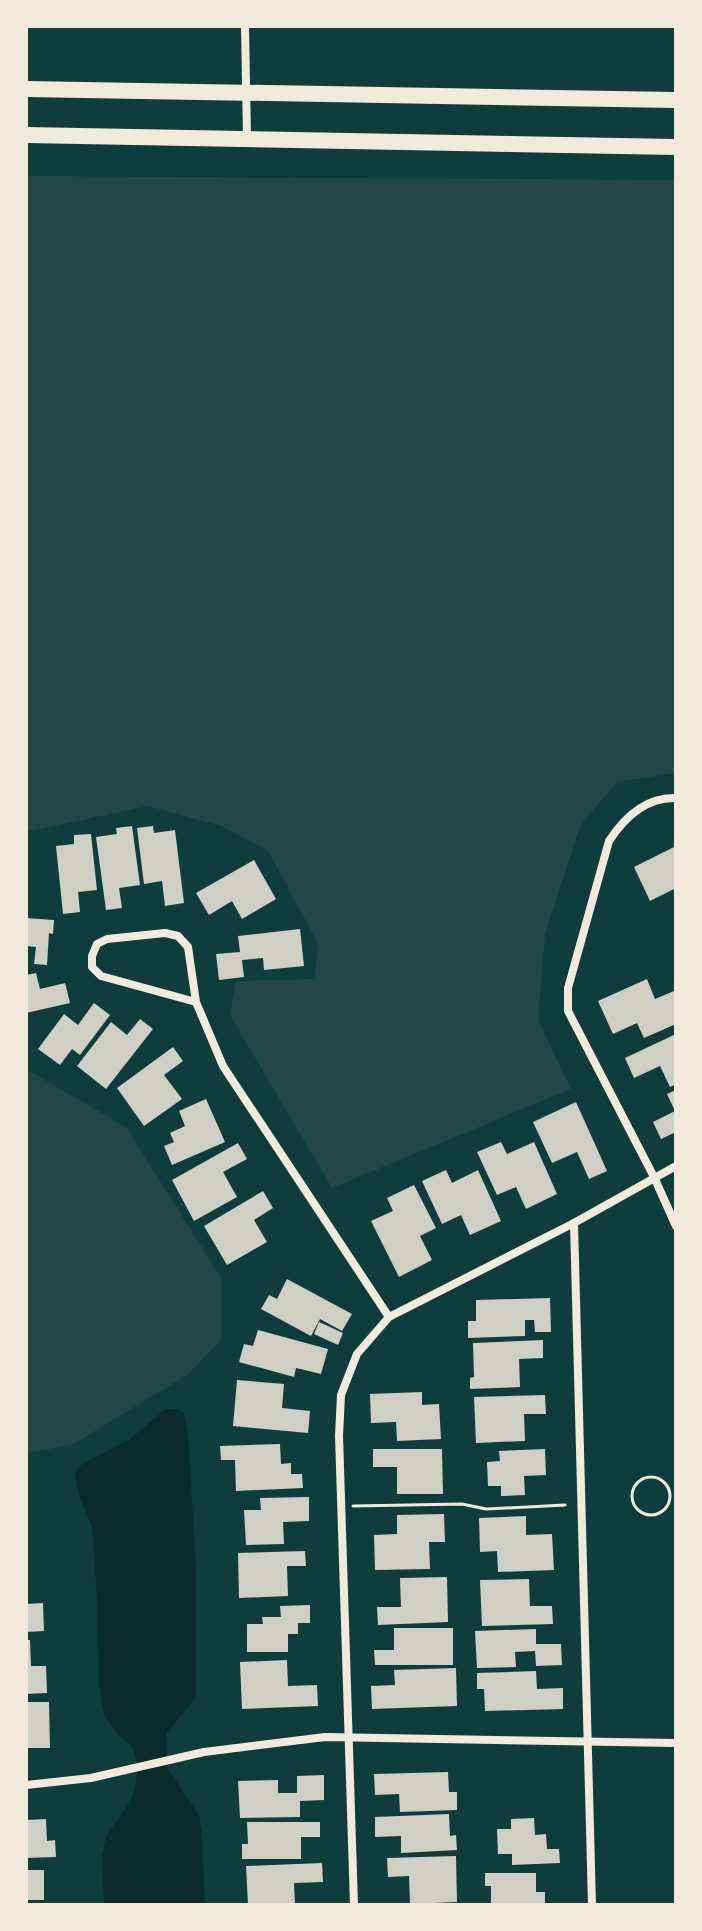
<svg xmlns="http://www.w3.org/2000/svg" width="702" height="1931" font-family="'Asap Condensed',sans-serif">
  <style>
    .green { fill: #244646 }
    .water { fill: #0a2a2b }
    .building { fill: #cfcfc3 }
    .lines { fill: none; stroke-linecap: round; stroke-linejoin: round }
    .path { stroke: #f1e9da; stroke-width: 3 }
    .minor { stroke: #f1e9da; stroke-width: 8 }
    .secondary { stroke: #f1e9da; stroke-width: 16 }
  </style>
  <rect width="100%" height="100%" fill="#0f3d3e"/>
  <g class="green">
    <polygon points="26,176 676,180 676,773 617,782 581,824 545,933 538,1020 571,1089 332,1188 230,1015 236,981 315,979 318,943 268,851 221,826 148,806 26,832"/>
    <polygon points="26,1069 126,1127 221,1278 221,1340 187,1375 72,1445 26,1453"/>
  </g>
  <polygon class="water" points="166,1409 177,1409 184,1413 188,1432 196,1569 196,1698 167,1732 166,1749 168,1769 199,1815 202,1834 205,1905 104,1905 102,1856 106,1836 130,1802 136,1783 137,1763 132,1746 118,1735 104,1715 99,1683 97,1597 92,1527 78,1492 75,1473 81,1465 130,1439"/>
  <g class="building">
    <polygon points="132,826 140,885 119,888 122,908 106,910 96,837 117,834 116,828"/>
    <polygon points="153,826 154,833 175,830 184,903 165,906 162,881 144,884 137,828"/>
    <polygon points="91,834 97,890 78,892 80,912 63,914 56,846 74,844 74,835"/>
    <polygon points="676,846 676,888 650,901 634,867"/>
    <polygon points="254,860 276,899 242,919 232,901 209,915 196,893"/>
    <polygon points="26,918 54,920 53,934 49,933 47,965 34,964 36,947 26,946"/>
    <polygon points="300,929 304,966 264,970 263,958 242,960 244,977 219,980 216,954 240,952 238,936"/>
    <polygon points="36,973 40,989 65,983 70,1003 26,1013 26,975"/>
    <polygon points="647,979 655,999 674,991 676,996 676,1024 644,1038 637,1023 613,1034 598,1001"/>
    <polygon points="94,1003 110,1015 80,1055 72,1049 60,1065 38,1049 64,1014 78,1025"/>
    <polygon points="140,1019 153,1029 106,1089 77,1066 111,1022 127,1035"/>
    <polygon points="676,1034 676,1084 670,1087 660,1066 634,1078 625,1058"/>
    <polygon points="173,1047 183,1061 164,1075 182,1099 144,1126 117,1088"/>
    <polygon points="676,1090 676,1132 661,1139 653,1122 675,1111 667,1094"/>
    <polygon points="206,1099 225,1142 172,1165 164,1146 174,1142 170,1133 185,1126 179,1111"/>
    <polygon points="576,1102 607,1171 589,1179 577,1152 552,1163 533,1122"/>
    <polygon points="501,1142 507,1154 534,1142 557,1194 526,1209 516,1187 497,1195 477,1152"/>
    <polygon points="238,1143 247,1159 223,1172 237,1197 194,1221 172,1180"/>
    <polygon points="446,1170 452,1183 478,1170 501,1221 470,1235 461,1215 442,1224 422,1181"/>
    <polygon points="414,1185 436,1228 420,1236 432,1260 399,1277 371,1221 393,1211 387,1198"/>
    <polygon points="263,1191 273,1208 254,1220 267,1242 227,1265 204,1226"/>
    <polygon points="287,1279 352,1314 342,1331 320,1319 311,1336 261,1309 269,1295 277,1299"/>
    <polygon points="550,1298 551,1332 535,1332 534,1320 525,1320 525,1336 468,1338 468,1321 476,1321 476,1300"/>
    <polygon points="319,1322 343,1333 338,1345 314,1334"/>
    <polygon points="258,1330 328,1349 321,1374 296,1368 294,1377 239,1362 244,1344 253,1346"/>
    <polygon points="543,1340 543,1358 519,1359 520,1387 470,1389 470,1378 474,1377 473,1343"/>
    <polygon points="237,1380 284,1384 282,1408 310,1411 308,1433 233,1426"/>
    <polygon points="422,1392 422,1405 439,1404 441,1439 397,1441 396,1422 371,1423 370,1394"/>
    <polygon points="545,1395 546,1414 524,1414 525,1441 476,1443 474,1397"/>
    <polygon points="280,1444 281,1464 291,1463 291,1474 302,1474 303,1488 236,1491 235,1460 221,1460 220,1446"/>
    <polygon points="373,1449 442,1449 443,1494 397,1494 397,1467 373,1467"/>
    <polygon points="545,1449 546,1475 524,1476 525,1495 501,1496 501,1486 488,1486 487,1462 500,1461 499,1451"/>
    <polygon points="309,1497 309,1521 283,1522 284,1544 246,1545 244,1510 261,1510 260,1498"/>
    <polygon points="444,1514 445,1542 429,1542 430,1569 375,1570 374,1535 397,1534 397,1515"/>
    <polygon points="526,1516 526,1535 552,1534 554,1570 498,1572 497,1551 480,1552 479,1518"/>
    <polygon points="305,1551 306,1566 287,1566 288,1596 239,1598 238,1553"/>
    <polygon points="447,1577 448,1622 378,1625 377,1607 401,1607 400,1578"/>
    <polygon points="529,1579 530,1606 552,1606 553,1624 482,1626 480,1580"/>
    <polygon points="43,1603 44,1631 26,1632 26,1604"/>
    <polygon points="310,1605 310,1623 298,1623 298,1634 288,1634 288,1652 247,1652 247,1624 263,1624 262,1617 281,1617 280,1606"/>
    <polygon points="394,1628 453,1628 453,1665 375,1665 374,1650 394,1650"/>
    <polygon points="536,1629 536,1644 561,1644 562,1665 536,1666 535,1651 515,1652 516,1667 477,1668 475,1631"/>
    <polygon points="26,1640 30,1640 31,1666 46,1666 47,1693 26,1694"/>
    <polygon points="287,1660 288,1686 317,1685 318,1706 242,1709 240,1662"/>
    <polygon points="456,1668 457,1706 372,1709 371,1686 395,1685 394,1670"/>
    <polygon points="536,1671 537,1689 563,1688 563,1709 485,1711 484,1689 477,1689 477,1673"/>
    <polygon points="26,1702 49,1702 50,1748 26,1748"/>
    <polygon points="448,1772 449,1792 457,1792 457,1810 400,1812 399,1794 375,1795 374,1774"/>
    <polygon points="324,1775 324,1800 300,1801 300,1817 240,1818 238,1781 278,1780 278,1793 297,1793 297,1776"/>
    <polygon points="449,1814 450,1836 456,1835 457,1850 401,1853 401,1836 375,1837 375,1817"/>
    <polygon points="534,1818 535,1835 546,1834 547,1849 559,1849 560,1863 512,1865 512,1854 498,1854 497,1829 511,1829 511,1819"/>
    <polygon points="46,1819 47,1841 55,1840 56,1857 26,1858 26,1820"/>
    <polygon points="247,1822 320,1822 320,1837 301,1837 301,1859 242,1859 242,1844 248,1844"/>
    <polygon points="456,1856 457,1902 410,1904 409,1876 388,1877 387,1858"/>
    <polygon points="322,1863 323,1882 294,1883 295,1905 248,1905 246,1866"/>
    <rect x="26" y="1870" width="18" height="30"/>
    <polygon points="485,1873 536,1873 536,1892 545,1892 545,1905 491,1905 491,1886 485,1886"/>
  </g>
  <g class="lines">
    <g class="path">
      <circle cx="651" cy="1496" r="19"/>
      <polyline points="353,1506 462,1504 486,1509 565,1505"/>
    </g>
    <g class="minor">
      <polyline points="245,26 247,138"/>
      <path d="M676,798C646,797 624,818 609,841L568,988V1011L654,1177L676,1226"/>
      <polyline points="196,1002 101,976 92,967 92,956 97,944 107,939 165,933 178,936 188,947 196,1002 223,1066 389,1317"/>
      <polyline points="574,1223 592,1905"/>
      <polyline points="26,1785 91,1778 204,1752 325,1737 676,1743"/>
      <polyline points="354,1905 339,1436 341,1395 357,1354 389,1317 574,1223 676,1166"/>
    </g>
    <g class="secondary">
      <polyline points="26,89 676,100"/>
      <polyline points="26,135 676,147"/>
    </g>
  </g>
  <rect width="702" height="1931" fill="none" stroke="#f1e9da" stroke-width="56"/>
</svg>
